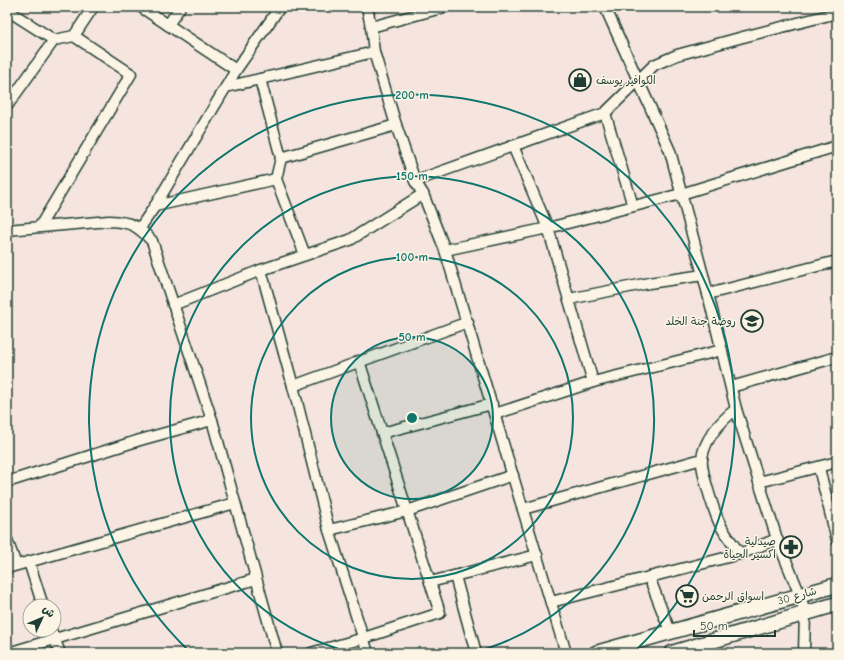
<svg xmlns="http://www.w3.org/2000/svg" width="844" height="660" font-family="'Comic Neue','Playpen Sans Arabic',sans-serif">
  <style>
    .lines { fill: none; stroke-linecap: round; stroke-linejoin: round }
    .street-casing { stroke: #1f3d34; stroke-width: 13 }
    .secondary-casing { stroke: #1f3d34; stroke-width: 17 }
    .street { stroke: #fcf5e5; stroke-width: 10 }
    .secondary { stroke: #fcf5e5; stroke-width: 14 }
    .ring { fill: none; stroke: #0f766e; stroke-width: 2 }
    .labels { text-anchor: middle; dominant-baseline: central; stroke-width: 3; stroke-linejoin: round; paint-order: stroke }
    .poi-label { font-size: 11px; fill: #1f3d34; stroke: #fcf5e5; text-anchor: start }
    .street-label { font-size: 11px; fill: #1f3d34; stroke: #fcf5e5 }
    .centre { fill: #0f766e; stroke: #fcf5e5; stroke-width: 2 }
    .ring-label { font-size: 12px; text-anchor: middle; font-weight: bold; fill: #0f766e; stroke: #fcf5e5; stroke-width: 3; stroke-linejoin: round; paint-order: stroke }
  </style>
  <rect width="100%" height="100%" fill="#f5e5de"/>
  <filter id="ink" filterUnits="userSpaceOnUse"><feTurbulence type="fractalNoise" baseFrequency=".025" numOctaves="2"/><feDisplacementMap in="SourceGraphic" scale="8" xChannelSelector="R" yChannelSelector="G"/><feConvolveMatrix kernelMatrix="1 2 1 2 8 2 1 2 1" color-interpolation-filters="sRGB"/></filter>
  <g filter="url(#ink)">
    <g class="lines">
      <g class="street-casing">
        <g id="street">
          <polyline points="141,7 236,70"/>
          <polyline points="367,7 371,27 374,52 396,125 415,181 423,194 445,250 566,653"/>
          <polyline points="605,7 670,151 708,294 736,409 777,539 800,595 805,613 804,653"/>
          <polyline points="7,10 54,40"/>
          <polyline points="168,25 180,7"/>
          <polyline points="371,27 445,7"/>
          <polyline points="260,79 281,158 276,179 305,255"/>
          <polyline points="226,87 374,52"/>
          <polyline points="7,106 54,40 74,36 93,7"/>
          <polyline points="605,113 633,206"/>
          <polyline points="513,146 548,228 593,382"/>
          <polyline points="281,158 396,125"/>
          <polyline points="415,181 605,113 654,65 677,55 743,37 837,13"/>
          <polyline points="155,206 276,179"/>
          <polyline points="40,226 131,74 74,36"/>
          <polyline points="140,228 155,206 236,70 280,7"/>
          <path d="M7,230L109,221C131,222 137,225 152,241L212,420L277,653"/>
          <polyline points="445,250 548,228 681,194 837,146"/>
          <polyline points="261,270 293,386 329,530 368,653"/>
          <polyline points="708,294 837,261"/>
          <polyline points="569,299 649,283 703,275"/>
          <polyline points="173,305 261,270 350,240 423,194"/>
          <polyline points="293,386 468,322"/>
          <polyline points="731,387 837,357"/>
          <path d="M736,409C721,421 705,438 702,458C700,469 715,515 721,526C726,536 734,545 740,554L777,539"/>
          <polyline points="495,414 593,382 722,350"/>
          <polyline points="382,433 492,404"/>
          <polyline points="819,468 837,540"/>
          <polyline points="7,482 140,440 212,420"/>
          <polyline points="759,482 837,462"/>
          <polyline points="523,509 702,459"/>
          <polyline points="329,530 407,511 513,475"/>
          <polyline points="7,540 16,565"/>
          <polyline points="29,562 43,606"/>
          <polyline points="7,568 235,503"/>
          <polyline points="455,576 476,653"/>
          <polyline points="649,577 670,631"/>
          <polyline points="430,582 537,555"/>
          <polyline points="551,602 740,554"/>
          <polyline points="51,630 60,653"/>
          <polyline points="708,642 711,653"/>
          <polyline points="8,653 256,579"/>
          <polyline points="311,653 364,638 440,613 359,361"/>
        </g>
      </g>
      <g class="secondary-casing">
        <g id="secondary">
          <polyline points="596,653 837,585"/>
          <polyline points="672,653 837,604"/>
        </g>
      </g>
      <use href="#street" class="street"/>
      <use href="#secondary" class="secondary"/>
    </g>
  </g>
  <circle cx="412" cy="418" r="81" fill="#0f766e" fill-opacity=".12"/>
  <g class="ring">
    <circle cx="412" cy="418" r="81"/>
    <circle cx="412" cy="418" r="161"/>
    <path d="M353 653A242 242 0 1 1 471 653"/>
    <path d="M190 652A323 323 0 1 1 634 652"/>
  </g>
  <defs>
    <g id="shop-ring" transform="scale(1.15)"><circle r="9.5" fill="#fcf5e5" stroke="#1f3d34" stroke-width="1.5"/><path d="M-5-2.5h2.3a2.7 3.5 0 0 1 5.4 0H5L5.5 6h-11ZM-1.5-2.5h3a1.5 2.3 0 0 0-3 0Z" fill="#1f3d34"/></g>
    <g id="school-ring" transform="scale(1.15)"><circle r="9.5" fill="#fcf5e5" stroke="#1f3d34" stroke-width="1.5"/><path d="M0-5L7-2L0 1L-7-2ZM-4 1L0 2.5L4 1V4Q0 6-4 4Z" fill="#1f3d34"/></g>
    <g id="pharmacy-ring" transform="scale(1.15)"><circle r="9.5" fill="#fcf5e5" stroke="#1f3d34" stroke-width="1.5"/><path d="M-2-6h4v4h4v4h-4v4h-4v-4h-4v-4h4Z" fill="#1f3d34"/></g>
    <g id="supermarket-ring" transform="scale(1.15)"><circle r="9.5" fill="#fcf5e5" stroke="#1f3d34" stroke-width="1.5"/><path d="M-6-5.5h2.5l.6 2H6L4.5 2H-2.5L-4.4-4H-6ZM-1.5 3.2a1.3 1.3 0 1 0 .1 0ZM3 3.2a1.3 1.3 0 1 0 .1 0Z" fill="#1f3d34"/></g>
  </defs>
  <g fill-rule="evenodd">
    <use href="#shop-ring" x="580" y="80"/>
    <use href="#school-ring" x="752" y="321"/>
    <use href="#pharmacy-ring" x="791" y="547"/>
    <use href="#supermarket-ring" x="687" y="596"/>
  </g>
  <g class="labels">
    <g class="poi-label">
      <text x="596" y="80">الكوافير يوسف</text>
      <text x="736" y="321" text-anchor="end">روضة جنة الخلد</text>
      <text x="776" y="541" text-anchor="end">صيدلية<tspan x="776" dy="13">اكسير الحياة</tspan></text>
      <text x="702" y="596">اسواق الرحمن</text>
    </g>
    <g class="street-label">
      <text transform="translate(797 596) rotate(-16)">شارع 30</text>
    </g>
  </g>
  <circle cx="412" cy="418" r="6" class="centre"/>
  <g class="ring-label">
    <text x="412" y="99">200 m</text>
    <text x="412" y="180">150 m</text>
    <text x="412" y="261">100 m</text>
    <text x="412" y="341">50 m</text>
  </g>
  <rect width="844" height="660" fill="none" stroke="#fcf5e5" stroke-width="24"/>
  <rect x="12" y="12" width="820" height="636" fill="none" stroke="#1f3d34" stroke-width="1.5" filter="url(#ink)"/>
  <g transform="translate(42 618) rotate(46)"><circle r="19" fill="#fcf5e5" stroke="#a4ab9e"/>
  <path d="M0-3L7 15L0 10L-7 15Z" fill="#1f3d34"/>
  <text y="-6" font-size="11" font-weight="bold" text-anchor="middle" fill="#1f3d34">ش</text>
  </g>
  <path d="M694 630v6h81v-6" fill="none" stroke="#1f3d34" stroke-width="2"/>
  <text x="700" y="630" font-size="12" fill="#1f3d34" stroke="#fcf5e5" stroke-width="3" paint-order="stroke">50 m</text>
</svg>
